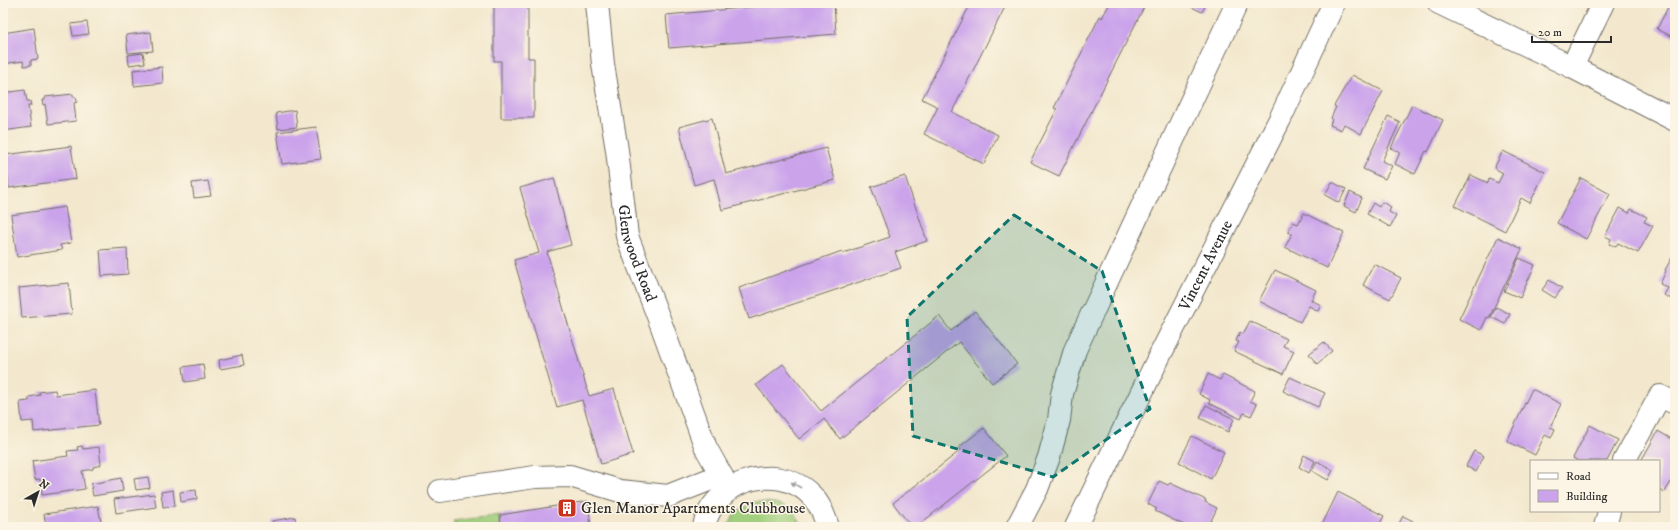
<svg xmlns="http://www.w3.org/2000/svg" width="1678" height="530" font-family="'IM FELL DW Pica',serif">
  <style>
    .green { fill: #a2cf7d; stroke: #667d54 }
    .building { fill: #caa3eb }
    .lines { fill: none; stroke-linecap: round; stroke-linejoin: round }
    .minor-casing { stroke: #716d64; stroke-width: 24 }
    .minor { stroke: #fff; stroke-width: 22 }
    .oneway { fill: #a0a0a0 }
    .marked { fill: #0f766e; fill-opacity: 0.2; stroke: #0f766e; stroke-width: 3; stroke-dasharray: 8 5; stroke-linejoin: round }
    .labels { text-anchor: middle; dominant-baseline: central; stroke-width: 3; stroke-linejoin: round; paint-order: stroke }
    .street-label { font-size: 16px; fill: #2b2b2b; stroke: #fcf5e5 }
    .poi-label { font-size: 16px; fill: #2b2b2b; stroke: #fcf5e5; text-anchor: start }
  </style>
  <rect width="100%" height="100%" fill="#fcf5e5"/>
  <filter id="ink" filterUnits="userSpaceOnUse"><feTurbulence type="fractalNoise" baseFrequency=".025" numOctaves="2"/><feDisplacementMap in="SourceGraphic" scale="8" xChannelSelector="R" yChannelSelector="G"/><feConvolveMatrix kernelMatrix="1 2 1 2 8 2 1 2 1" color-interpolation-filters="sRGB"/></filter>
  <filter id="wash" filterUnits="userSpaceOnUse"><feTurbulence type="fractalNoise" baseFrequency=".012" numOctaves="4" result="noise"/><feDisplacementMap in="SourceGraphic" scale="16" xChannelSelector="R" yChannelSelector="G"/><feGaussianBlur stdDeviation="0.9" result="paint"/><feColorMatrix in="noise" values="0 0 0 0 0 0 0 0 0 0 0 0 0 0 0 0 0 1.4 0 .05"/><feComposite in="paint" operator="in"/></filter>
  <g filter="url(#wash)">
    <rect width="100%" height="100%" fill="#f3e8cd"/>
    <g class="green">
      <path d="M753,502C777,502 792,502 802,527H727L736,512Z"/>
      <polygon points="500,515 501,527 454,527 454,521"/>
    </g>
    <g id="blocks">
      <g class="building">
        <polygon points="494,3 528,3 528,58 534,58 534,118 501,118 501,61 494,61"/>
        <polygon points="796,3 834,3 836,34 669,48 666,15"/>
        <polygon points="971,3 1007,3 952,112 998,135 984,164 924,134 938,107 922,99"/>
        <polygon points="1110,3 1146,3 1059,176 1030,162 1057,109 1054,108 1100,16 1102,18"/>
        <polygon points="1183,3 1207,3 1202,12"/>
        <polygon points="1670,3 1675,3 1675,38 1657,29"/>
        <polygon points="87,22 89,34 73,36 71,24"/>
        <polygon points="34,28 38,59 31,60 31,65 24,66 23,61 3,64 3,33"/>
        <polygon points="151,32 153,51 128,53 126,35"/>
        <polygon points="143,53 145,63 129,65 128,55"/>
        <polygon points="162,67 163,83 134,86 133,70"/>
        <polygon points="1352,75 1383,91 1361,134 1344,124 1341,130 1330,125 1332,119 1331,118 1336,107 1334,106"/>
        <polygon points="25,90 27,101 30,101 31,106 28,106 31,127 3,131 3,93"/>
        <polygon points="73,94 73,97 76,97 77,102 74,103 76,121 48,124 45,104 43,105 42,100 45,100 45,97"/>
        <polygon points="1412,105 1443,120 1428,152 1426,151 1415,174 1395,164 1400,152 1391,148"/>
        <polygon points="295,110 297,127 278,129 276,113"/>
        <polygon points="1388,116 1400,122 1382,161 1392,166 1385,179 1363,169"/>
        <polygon points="712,118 726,174 826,148 835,180 722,210 714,179 694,185 679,127"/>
        <polygon points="316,127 321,159 282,164 277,132"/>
        <polygon points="71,146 76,179 9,188 5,155"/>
        <polygon points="1503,151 1545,172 1530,203 1521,198 1505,231 1455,206 1471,175 1488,183 1489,179 1498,183 1503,173 1494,168"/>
        <polygon points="905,176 927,241 895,252 901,268 749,319 739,288 842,251 843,253 890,237 871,187"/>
        <polygon points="554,178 571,245 547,252 589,396 614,389 633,454 601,464 582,400 557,407 514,260 539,253 520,188"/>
        <polygon points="1581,178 1610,194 1586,239 1557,223"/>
        <polygon points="208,181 211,196 194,198 192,183"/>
        <polygon points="1332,182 1346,189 1339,203 1325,195"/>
        <polygon points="1350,192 1362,198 1356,212 1344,206"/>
        <polygon points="1382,202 1391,207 1389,212 1396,216 1390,227 1367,214 1373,203 1379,207"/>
        <polygon points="65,207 71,243 60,245 62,250 17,257 11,215"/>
        <polygon points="1620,208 1629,213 1631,209 1647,217 1644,222 1653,226 1638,253 1618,243 1616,247 1609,244 1611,239 1605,236"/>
        <polygon points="1304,213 1344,233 1327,268 1285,247 1292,234 1288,232 1293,222 1298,224"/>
        <polygon points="1498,237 1522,249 1489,318 1487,317 1481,330 1459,319"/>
        <polygon points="127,248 128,274 102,276 100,250"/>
        <polygon points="1675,252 1675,296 1673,300 1664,295 1668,288 1660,284 1666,271 1665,270"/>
        <polygon points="1519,258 1535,265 1520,298 1504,291"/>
        <polygon points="1374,264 1401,278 1390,299 1363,285"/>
        <polygon points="1275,270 1316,290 1311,300 1321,305 1318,311 1309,306 1300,322 1259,301"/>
        <polygon points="1549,280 1562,288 1555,298 1542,290"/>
        <polygon points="69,283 72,314 22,318 19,288"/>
        <polygon points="1496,307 1510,314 1505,324 1491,317"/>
        <polygon points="975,311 1017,364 992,383 959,342 840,439 824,419 799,439 756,385 783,364 821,411 939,316 951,331"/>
        <polygon points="1250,321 1287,339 1283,346 1294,351 1283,374 1234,351 1239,342 1236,341 1240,332 1243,334"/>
        <polygon points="1324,342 1332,351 1317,364 1309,354"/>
        <polygon points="242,355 244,365 220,369 219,360"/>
        <polygon points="203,364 205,379 185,382 183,367"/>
        <polygon points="1208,374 1220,380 1223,375 1255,391 1250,401 1257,404 1251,416 1244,413 1241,419 1209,403 1210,400 1199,394"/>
        <polygon points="1290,377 1325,393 1318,407 1283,391"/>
        <polygon points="1532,389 1561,404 1550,427 1555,429 1551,438 1545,435 1535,455 1507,441"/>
        <polygon points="55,390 56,395 95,390 99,425 34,432 33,421 22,422 20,402 29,401 29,397 40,395 39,392"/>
        <polygon points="1206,405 1234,419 1228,432 1200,418"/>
        <polygon points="1590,425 1618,440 1607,461 1578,461 1573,458"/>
        <polygon points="984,428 1006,456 916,527 907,527 910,525 893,503 961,450 959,447"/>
        <polygon points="1658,431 1675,441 1675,475 1665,492 1659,489 1659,461 1641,461"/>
        <polygon points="1192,436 1224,452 1211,479 1179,462"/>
        <polygon points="82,446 83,449 99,447 101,465 93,467 93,469 82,471 85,489 42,495 40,479 35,480 32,461 68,456 67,451 78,450 77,447"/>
        <polygon points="1474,451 1484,456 1476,472 1466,466"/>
        <polygon points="1304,455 1315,461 1309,473 1299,467"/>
        <polygon points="1317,461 1333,470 1328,480 1312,471"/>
        <polygon points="148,477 150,488 136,490 134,479"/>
        <polygon points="121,478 123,491 93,496 91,484"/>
        <polygon points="1159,481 1168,485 1170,483 1206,500 1205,502 1217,508 1208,527 1188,527 1155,511 1157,509 1148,504"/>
        <polygon points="173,490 175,506 163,507 161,492"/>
        <polygon points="196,490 197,499 181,502 180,492"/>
        <polygon points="1338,492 1384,516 1378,527 1321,527"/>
        <polygon points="154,494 156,507 116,513 114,499"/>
        <polygon points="588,501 591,527 501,527 500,515"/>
        <polygon points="98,506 102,527 46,527 44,514"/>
        <polygon points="1403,516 1413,521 1410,527 1397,527"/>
        <polygon points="295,517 297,527 273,527 272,521"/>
      </g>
    </g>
  </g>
  <g filter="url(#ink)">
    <use href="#blocks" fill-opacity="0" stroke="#716d64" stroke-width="1"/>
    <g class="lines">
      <g class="minor-casing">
        <g id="minor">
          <path id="s1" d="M597,3L603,64L617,150L627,236L661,324L706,448L729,489"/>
          <polyline points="1439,3 1572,67 1675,120"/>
          <polyline points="1572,67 1603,3"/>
          <polyline points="1624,461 1660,396 1675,403"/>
          <polyline points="440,491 535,477 570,476 620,491 668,496 721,475"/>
          <path d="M704,527C706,515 713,504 722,496C745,473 787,471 811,495C820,504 824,515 828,527"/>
          <polyline points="1017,527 1037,489 1049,457 1059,420 1062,394 1075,350 1237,3"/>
          <path id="s2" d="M1076,527L1157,361L1280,119L1334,3"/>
          <polyline points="1605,527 1609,511"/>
        </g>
      </g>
      <use href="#minor" class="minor"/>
    </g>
    <defs><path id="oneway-solid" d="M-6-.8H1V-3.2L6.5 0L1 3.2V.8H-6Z"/></defs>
    <use class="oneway" href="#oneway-solid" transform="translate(796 485) rotate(-150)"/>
  </g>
  <path class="marked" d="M1014,215L1102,271L1150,409L1053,477L913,436L907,317Z"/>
  <defs>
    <g id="building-square" transform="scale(1)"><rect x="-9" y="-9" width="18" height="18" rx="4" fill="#c8321e" stroke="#fcf5e5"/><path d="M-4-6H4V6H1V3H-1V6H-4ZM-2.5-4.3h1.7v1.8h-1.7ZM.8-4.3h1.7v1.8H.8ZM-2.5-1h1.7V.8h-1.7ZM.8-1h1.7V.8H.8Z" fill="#fff"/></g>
  </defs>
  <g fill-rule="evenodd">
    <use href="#building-square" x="567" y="508"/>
  </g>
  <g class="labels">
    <g class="street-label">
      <text stroke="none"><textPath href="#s1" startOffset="254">Glenwood Road</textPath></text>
      <text stroke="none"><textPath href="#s2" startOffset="292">Vincent Avenue</textPath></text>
    </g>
    <g class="poi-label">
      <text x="581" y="508">Glen Manor Apartments Clubhouse</text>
    </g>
  </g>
  <rect width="1678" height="530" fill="none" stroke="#fcf5e5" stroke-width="16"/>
  <rect x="1530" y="460" width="130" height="52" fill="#fcf5e5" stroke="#a8a49b"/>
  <rect x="1538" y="473" width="20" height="6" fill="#ffffff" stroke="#a8a49b"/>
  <text x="1566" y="480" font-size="12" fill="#2b2b2b">Road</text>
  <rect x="1538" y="490" width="20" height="12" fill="#caa3eb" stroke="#a8a49b"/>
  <text x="1566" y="500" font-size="12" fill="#2b2b2b">Building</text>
  <g transform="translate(38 492) rotate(39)" stroke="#fcf5e5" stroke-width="3" paint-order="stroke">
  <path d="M0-3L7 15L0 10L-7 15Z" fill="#2b2b2b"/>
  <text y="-6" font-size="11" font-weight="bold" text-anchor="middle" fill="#2b2b2b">N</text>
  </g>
  <path d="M1532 36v6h79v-6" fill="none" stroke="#2b2b2b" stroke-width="2"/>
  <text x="1538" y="36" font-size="12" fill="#2b2b2b" stroke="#fcf5e5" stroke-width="3" paint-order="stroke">20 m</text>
</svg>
